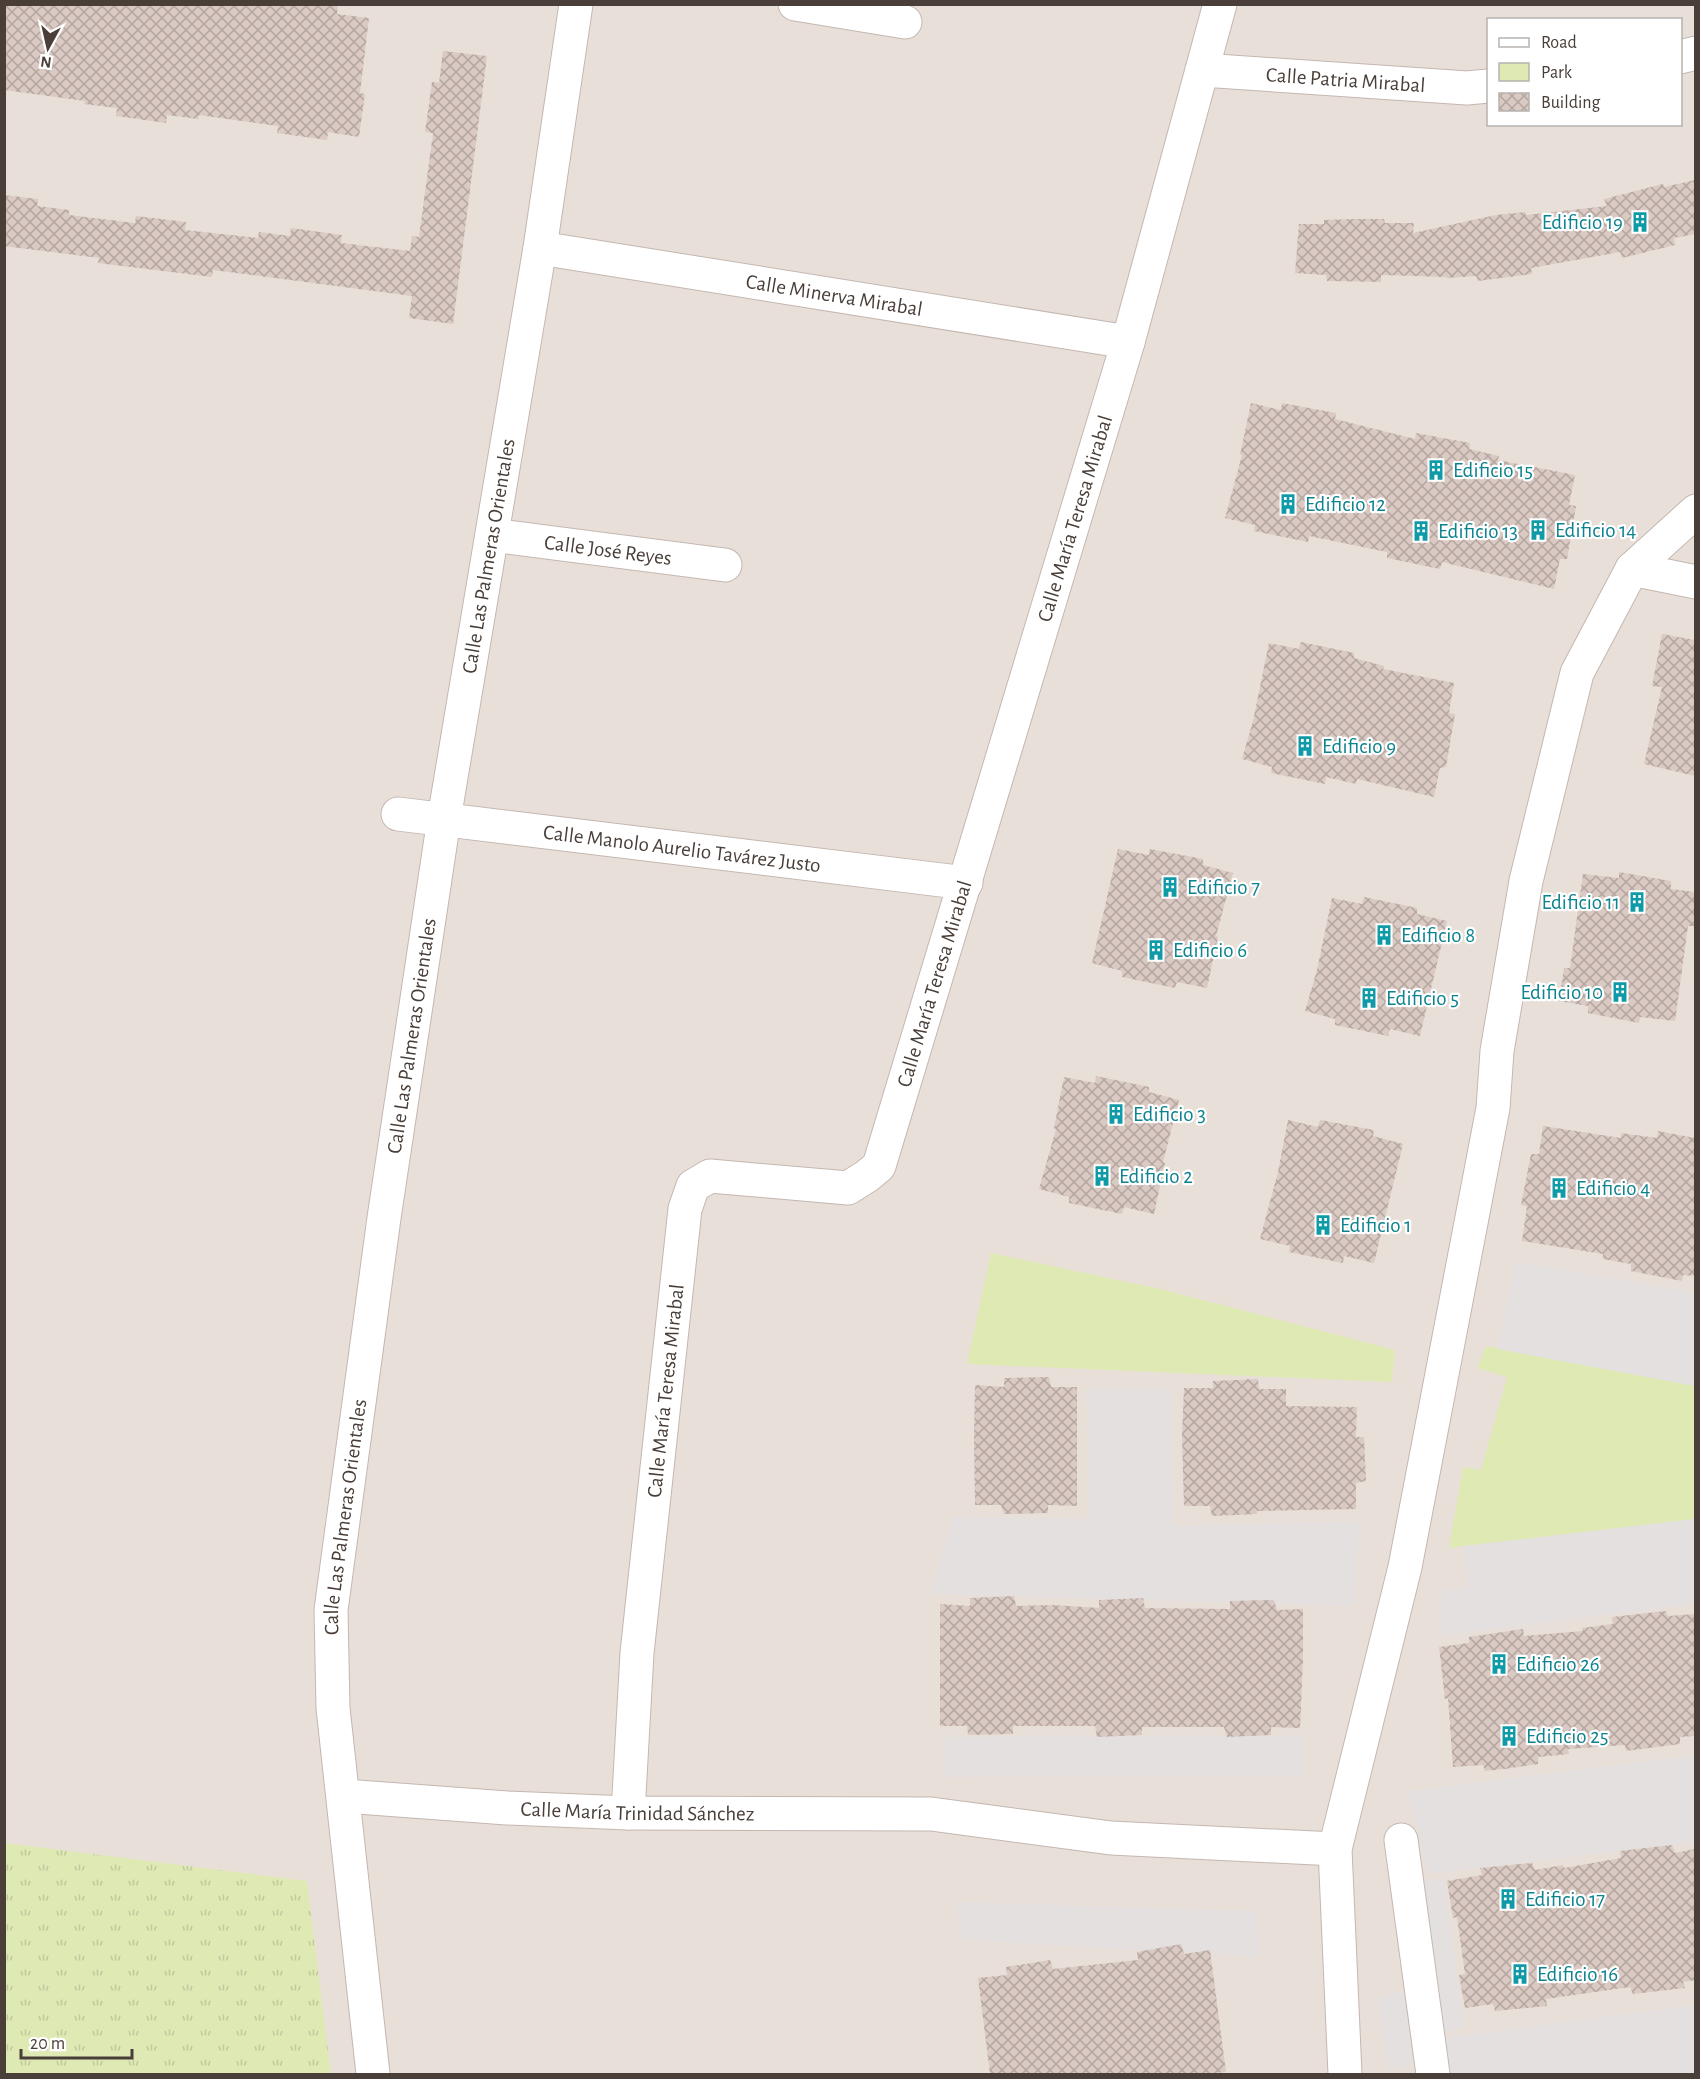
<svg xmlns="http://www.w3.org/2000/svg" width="1700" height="2079" font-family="'Alegreya Sans',sans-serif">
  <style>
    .residential { fill: #e9dfd9; fill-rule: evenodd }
    .grass { fill: url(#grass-tufts) }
    .park { fill: #dfe9b4 }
    .parking { fill: #e4e0df }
    .building { fill: url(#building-cross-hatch) }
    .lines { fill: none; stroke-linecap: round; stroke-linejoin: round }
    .street-casing { stroke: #c4b7b0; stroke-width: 35 }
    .street { stroke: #fff; stroke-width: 33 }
    .labels { text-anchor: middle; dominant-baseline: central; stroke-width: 4.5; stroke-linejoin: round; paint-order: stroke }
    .street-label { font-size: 21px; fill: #493e38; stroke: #fff }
    .culture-label { font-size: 21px; fill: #0d838f; stroke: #fff; text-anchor: start }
  </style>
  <defs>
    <pattern id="grass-tufts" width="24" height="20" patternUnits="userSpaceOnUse" patternTransform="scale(1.5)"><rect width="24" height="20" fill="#dfe9b4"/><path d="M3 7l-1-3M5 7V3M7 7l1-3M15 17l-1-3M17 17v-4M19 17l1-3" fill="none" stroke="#c1c99c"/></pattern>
    <pattern id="building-cross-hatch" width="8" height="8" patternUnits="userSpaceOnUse" patternTransform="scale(1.5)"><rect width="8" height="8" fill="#dacac3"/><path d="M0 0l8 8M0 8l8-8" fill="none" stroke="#b3a59f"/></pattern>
  </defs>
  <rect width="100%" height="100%" fill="#f5efeb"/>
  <path class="residential" d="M4,5H1695V2074H5ZM1488,20H1680V124H1488Z"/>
  <polygon class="grass" points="5,1843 307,1881 331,2074 5,2074"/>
  <g class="park">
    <polygon points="991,1253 1160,1289 1395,1350 1392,1382 967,1364"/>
    <polygon points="1486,1346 1695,1386 1695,1519 1449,1548 1463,1467 1481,1470 1507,1377 1477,1368"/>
  </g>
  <g class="parking">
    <polygon points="1515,1261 1695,1293 1695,1386 1498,1349"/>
    <polygon points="1087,1389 1171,1389 1173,1526 1359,1521 1355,1606 930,1594 953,1517 1089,1519"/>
    <polygon points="1695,1519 1695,1604 1438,1636 1442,1590 1468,1587 1463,1546"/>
    <polygon points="1305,1736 1304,1776 945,1777 945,1737"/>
    <polygon points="1695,1755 1695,1842 1428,1874 1407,1791"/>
    <polygon points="1444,1878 1464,2027 1428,2036 1432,2063 1388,2069 1377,1997 1421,1988 1407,1883"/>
    <polygon points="957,1902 1257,1911 1260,1957 961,1940"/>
    <polygon points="1695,2005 1695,2074 1450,2074 1445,2038"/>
  </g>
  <g class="building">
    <polygon points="4,4 338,4 337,14 369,18 360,93 365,94 359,137 328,132 327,140 277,133 278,126 199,115 198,119 167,115 166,123 116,116 117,108 84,104 85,101 4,90"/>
    <polygon points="443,51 487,56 453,324 409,318 412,296 213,270 212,277 98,263 99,258 4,246 4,195 38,199 37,206 69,210 69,215 135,223 136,216 186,222 185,230 258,238 259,232 290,236 291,228 342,235 341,243 410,251 412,236 419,237 433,133 425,132 432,82 439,83"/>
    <polygon points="1695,180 1695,234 1674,238 1675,245 1622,258 1620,252 1531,268 1532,274 1478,281 1476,276 1446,278 1446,277 1381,275 1381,282 1327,281 1326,275 1295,273 1299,224 1324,224 1324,220 1354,219 1384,219 1385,223 1414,223 1413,233 1496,215 1525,212 1526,215 1607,206 1604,199 1663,184 1664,187"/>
    <polygon points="1251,403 1281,410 1282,403 1336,413 1335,419 1415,439 1416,433 1470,443 1469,449 1499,456 1498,460 1575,475 1569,505 1576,506 1567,559 1560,559 1554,589 1442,562 1440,569 1387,558 1387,552 1309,536 1308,542 1254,531 1255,525 1225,518 1242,455 1240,455"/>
    <polygon points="1662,634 1695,640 1695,776 1644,764 1662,687 1652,686"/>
    <polygon points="1301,642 1354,653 1354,658 1384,666 1383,669 1454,683 1449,713 1455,714 1446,767 1440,768 1434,797 1357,779 1356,784 1326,777 1325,784 1271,773 1272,767 1242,759 1253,721 1269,643 1299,649"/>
    <polygon points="1118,849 1149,855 1150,849 1203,859 1203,865 1233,873 1216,936 1218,937 1207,988 1177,982 1175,988 1122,977 1122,971 1092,963"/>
    <polygon points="1619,872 1671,881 1671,889 1695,892 1695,926 1688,926 1675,1021 1640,1017 1639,1023 1588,1013 1588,1006 1559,1001 1564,968 1570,968 1583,874 1619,878"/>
    <polygon points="1364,897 1417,908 1417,914 1447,921 1420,1036 1390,1029 1388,1036 1335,1025 1335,1019 1305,1011 1317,970 1332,898 1362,904"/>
    <polygon points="1096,1076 1149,1087 1149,1092 1179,1100 1163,1162 1165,1163 1154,1214 1124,1207 1122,1214 1069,1203 1069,1197 1039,1189 1056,1129 1054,1128 1064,1077 1095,1083"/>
    <polygon points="1288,1120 1318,1127 1320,1120 1374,1130 1373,1136 1403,1144 1374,1263 1344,1256 1343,1263 1289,1252 1290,1246 1260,1239 1278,1172"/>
    <polygon points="1543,1126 1621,1138 1621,1133 1657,1138 1658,1131 1695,1138 1695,1276 1683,1275 1682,1281 1631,1271 1631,1264 1603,1259 1603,1254 1522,1241 1527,1206 1521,1205 1531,1154 1539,1154"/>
    <polygon points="1049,1377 1051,1387 1077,1387 1077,1506 1048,1505 1048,1513 1004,1514 1001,1505 975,1505 974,1436 975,1385 1004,1387 1004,1378"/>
    <polygon points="1258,1379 1259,1389 1286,1389 1286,1406 1357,1407 1356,1437 1364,1437 1366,1481 1356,1483 1356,1509 1257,1511 1257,1514 1212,1516 1210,1506 1184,1506 1182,1436 1184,1388 1213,1388 1213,1381"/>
    <polygon points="1014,1596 1016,1606 1053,1605 1099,1608 1099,1600 1143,1598 1145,1608 1230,1609 1230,1601 1274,1600 1277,1610 1303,1609 1303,1660 1300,1728 1271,1727 1271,1735 1227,1737 1224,1727 1142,1727 1142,1735 1097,1737 1095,1726 1013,1726 1013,1734 968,1735 967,1726 940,1726 940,1604 970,1606 970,1598"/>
    <polygon points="1666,1611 1668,1616 1695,1614 1695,1736 1680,1737 1680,1744 1626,1751 1625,1745 1568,1749 1569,1754 1538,1757 1538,1764 1505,1769 1485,1771 1483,1765 1453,1767 1448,1698 1445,1699 1439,1647 1469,1643 1469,1637 1523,1629 1524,1636 1583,1631 1582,1628 1613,1624 1612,1617"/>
    <polygon points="1672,1845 1675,1853 1695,1849 1695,1980 1683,1982 1685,1988 1633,1994 1630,1987 1546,1999 1547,2006 1495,2011 1493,2004 1465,2008 1459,1975 1465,1974 1457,1917 1453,1918 1447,1881 1482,1875 1480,1868 1532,1863 1535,1870 1563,1865 1564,1868 1621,1858 1620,1851"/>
    <polygon points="1181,1944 1184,1954 1210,1950 1226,2072 1202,2074 990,2074 978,1978 1007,1975 1006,1967 1050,1960 1053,1969 1138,1960 1137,1952"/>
  </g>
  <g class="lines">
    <g class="street-casing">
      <g id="street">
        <polyline points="795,4 905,22"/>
        <polyline points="1680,57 1696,53"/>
        <path id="s1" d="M1202,70L1467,88L1488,86"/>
        <path id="s2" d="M540,248L1128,342"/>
        <path id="s3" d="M492,535L725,565"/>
        <polyline points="1632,569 1696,582"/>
        <path id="s4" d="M398,814L966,883"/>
        <path id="s5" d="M344,1796L507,1808L628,1813L931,1814L1111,1838L1335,1849"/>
        <path id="s6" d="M628,1813L637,1653L685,1209L693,1186L710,1176L848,1188L867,1176L879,1166L1128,342L1220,4"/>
        <polyline points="1401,1840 1433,2074"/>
        <path id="s7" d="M373,2074L333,1708L331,1610L384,1218L444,819L540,248L576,4"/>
        <polyline points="1345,2074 1335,1849 1405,1567 1493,1108 1497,1051 1526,881 1577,673 1632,569 1696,511"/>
      </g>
    </g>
    <use href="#street" class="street"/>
  </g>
  <defs>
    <g id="building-bare" transform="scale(1.62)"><path d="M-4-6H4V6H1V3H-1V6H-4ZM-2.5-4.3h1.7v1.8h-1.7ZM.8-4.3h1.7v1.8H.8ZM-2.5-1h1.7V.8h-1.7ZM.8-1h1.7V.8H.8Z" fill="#0f9aa8" stroke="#fff" stroke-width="2.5" paint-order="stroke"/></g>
  </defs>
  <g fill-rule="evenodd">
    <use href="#building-bare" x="1640" y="222"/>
    <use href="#building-bare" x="1436" y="470"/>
    <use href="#building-bare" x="1288" y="504"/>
    <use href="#building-bare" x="1538" y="530"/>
    <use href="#building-bare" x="1421" y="531"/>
    <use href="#building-bare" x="1305" y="746"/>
    <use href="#building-bare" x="1170" y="887"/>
    <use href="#building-bare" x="1637" y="902"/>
    <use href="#building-bare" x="1384" y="935"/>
    <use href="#building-bare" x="1156" y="950"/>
    <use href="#building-bare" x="1620" y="992"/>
    <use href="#building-bare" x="1369" y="998"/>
    <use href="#building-bare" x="1116" y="1114"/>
    <use href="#building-bare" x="1102" y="1176"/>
    <use href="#building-bare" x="1559" y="1188"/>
    <use href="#building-bare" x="1323" y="1225"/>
    <use href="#building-bare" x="1499" y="1664"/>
    <use href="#building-bare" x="1509" y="1736"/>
    <use href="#building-bare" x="1508" y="1899"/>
    <use href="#building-bare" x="1520" y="1974"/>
  </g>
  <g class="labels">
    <g class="street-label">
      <text stroke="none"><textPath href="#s1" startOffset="144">Calle Patria Mirabal</textPath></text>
      <text stroke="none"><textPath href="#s2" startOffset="298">Calle Minerva Mirabal</textPath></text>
      <text stroke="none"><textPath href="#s6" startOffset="1504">Calle María Teresa Mirabal</textPath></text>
      <text stroke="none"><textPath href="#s3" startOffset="117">Calle José Reyes</textPath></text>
      <text stroke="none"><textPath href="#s7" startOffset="1532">Calle Las Palmeras Orientales</textPath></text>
      <text stroke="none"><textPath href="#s4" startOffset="286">Calle Manolo Aurelio Tavárez Justo</textPath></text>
      <text stroke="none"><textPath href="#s6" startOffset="1018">Calle María Teresa Mirabal</textPath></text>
      <text stroke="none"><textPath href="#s7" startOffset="1046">Calle Las Palmeras Orientales</textPath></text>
      <text stroke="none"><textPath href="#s6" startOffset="424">Calle María Teresa Mirabal</textPath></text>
      <text stroke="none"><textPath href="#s7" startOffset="560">Calle Las Palmeras Orientales</textPath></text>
      <text stroke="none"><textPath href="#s5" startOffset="294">Calle María Trinidad Sánchez</textPath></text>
    </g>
    <g class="culture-label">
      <text x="1623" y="222" text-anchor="end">Edificio 19</text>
      <text x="1453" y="470">Edificio 15</text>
      <text x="1305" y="504">Edificio 12</text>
      <text x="1555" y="530">Edificio 14</text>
      <text x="1438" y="531">Edificio 13</text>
      <text x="1322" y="746">Edificio 9</text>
      <text x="1187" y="887">Edificio 7</text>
      <text x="1620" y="902" text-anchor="end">Edificio 11</text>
      <text x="1401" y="935">Edificio 8</text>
      <text x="1173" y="950">Edificio 6</text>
      <text x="1603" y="992" text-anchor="end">Edificio 10</text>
      <text x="1386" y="998">Edificio 5</text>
      <text x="1133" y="1114">Edificio 3</text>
      <text x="1119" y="1176">Edificio 2</text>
      <text x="1576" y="1188">Edificio 4</text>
      <text x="1340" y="1225">Edificio 1</text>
      <text x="1516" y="1664">Edificio 26</text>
      <text x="1526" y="1736">Edificio 25</text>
      <text x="1525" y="1899">Edificio 17</text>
      <text x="1537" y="1974">Edificio 16</text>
    </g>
  </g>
  <rect width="1700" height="2079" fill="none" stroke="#493e38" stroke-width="12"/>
  <rect x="1487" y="18" width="195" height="108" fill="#ffffff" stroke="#b6b2af" stroke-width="1.5"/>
  <rect x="1499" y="38" width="30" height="9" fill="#ffffff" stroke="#b6b2af" stroke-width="1.5"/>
  <text x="1541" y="48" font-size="18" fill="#493e38">Road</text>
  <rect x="1499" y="63" width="30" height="18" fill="#dfe9b4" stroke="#b6b2af" stroke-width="1.5"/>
  <text x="1541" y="78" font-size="18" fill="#493e38">Park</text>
  <rect x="1499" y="93" width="30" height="18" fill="url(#building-cross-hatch)" stroke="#b6b2af" stroke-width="1.5"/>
  <text x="1541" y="108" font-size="18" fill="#493e38">Building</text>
  <g transform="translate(48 48) rotate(188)" stroke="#ffffff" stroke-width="4.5" paint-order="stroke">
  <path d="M0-4.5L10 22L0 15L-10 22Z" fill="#493e38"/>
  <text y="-9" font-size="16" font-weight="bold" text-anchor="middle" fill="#493e38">N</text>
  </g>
  <path d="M21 2049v9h111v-9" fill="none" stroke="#493e38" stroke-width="3"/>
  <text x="30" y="2049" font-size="18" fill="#493e38" stroke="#ffffff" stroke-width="4.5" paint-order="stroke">20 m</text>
</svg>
